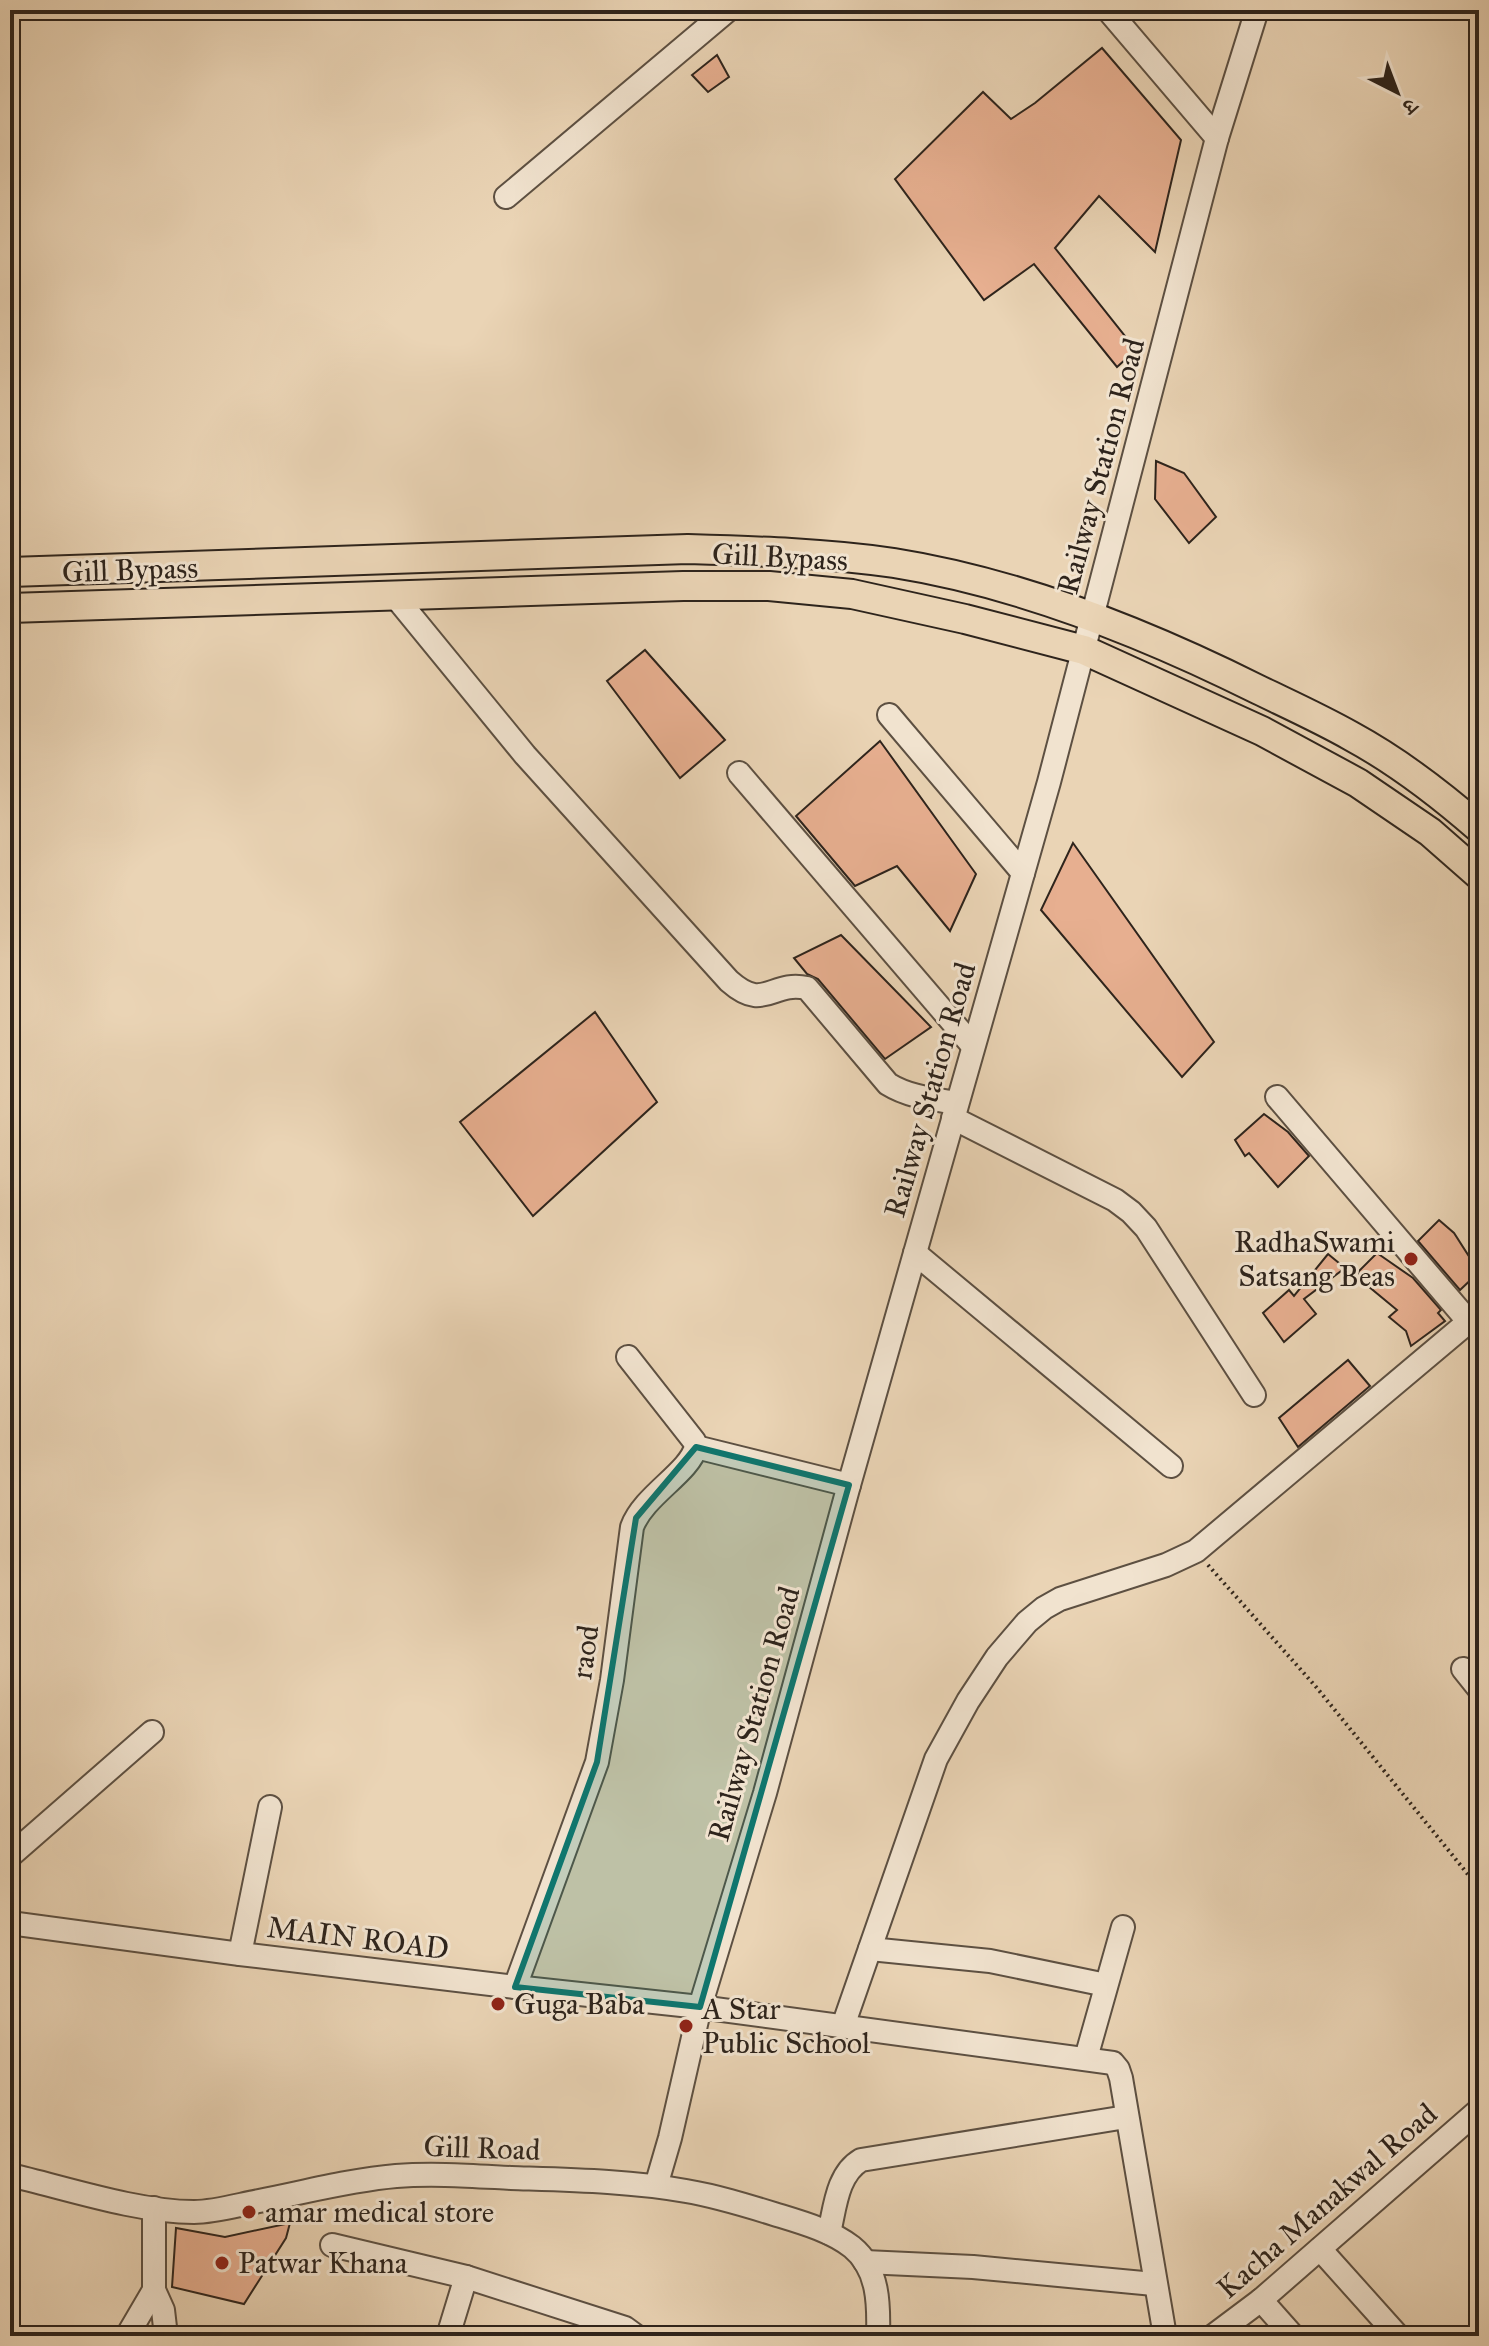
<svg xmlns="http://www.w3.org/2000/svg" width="1489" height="2346" font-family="'IM FELL Great Primer','Noto Serif Devanagari',serif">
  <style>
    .building { fill: #e7af90; stroke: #2e241c; stroke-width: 2 }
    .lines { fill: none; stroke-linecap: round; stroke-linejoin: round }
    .minor-casing { stroke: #5d5042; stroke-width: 26 }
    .major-casing { stroke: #2e241c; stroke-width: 32 }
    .path { stroke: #2e241c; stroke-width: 4; stroke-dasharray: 2 4; stroke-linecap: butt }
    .minor { stroke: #f1e3cf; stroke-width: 22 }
    .major { stroke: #ead4b5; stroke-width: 28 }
    .marked { fill: #0f766e; fill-opacity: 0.2; stroke: #0f766e; stroke-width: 6; stroke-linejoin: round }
    .poi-dot { fill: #8f2418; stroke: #f1e3cf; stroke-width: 3 }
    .labels { text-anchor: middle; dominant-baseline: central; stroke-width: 6; stroke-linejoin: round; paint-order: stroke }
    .street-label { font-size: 30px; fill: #2e241c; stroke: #f1e3cf }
    .poi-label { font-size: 30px; fill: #2e241c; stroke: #f1e3cf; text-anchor: start }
  </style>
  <rect width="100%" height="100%" fill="#ead4b5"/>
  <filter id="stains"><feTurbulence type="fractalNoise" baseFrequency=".0025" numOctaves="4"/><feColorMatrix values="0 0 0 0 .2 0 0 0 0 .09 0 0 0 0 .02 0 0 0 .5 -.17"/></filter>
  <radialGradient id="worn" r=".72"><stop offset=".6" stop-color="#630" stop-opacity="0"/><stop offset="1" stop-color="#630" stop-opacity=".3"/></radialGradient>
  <g class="building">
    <polygon points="1102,48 1181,140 1155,252 1099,196 1055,248 1136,350 1117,367 1034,264 984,300 895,179 983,92 1011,119 1035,103"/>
    <polygon points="717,55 729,77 708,92 692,75"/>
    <polygon points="1156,461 1184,473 1216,517 1189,543 1155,499"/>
    <polygon points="645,650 725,740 680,778 607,681"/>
    <polygon points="880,741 976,874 950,931 897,866 855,886 796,816"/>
    <polygon points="1073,843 1214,1042 1182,1077 1041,910"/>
    <polygon points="841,935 931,1027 885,1059 818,979 807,974 794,958"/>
    <polygon points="595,1012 657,1102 533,1216 460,1122"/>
    <polygon points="1264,1114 1288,1132 1309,1156 1278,1187 1249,1153 1245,1156 1235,1140"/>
    <polygon points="1439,1220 1454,1233 1479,1272 1460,1290 1418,1241"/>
    <polygon points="1377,1253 1413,1278 1441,1310 1438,1313 1445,1321 1411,1346 1406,1331 1389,1317 1397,1310 1368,1286 1358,1272"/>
    <polygon points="1328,1254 1345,1268 1304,1299 1316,1314 1284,1342 1263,1313 1289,1290 1294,1296"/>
    <polygon points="1348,1360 1370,1386 1298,1447 1279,1418"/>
    <polygon points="290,2223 286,2238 244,2304 172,2287 176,2228 225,2237"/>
  </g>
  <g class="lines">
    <g class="minor-casing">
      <g id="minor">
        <polyline points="1108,10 1217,138"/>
        <polyline points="506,197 728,10"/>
        <path d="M394,595L525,755L729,981C765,1013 771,980 807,988L888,1084C909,1097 933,1099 957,1103"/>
        <polyline points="889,715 1023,873"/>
        <polyline points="739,773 973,1046"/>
        <polyline points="1277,1097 1469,1322"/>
        <polyline points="953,1118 1115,1200 1131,1212 1146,1228 1254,1395"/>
        <polyline points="915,1253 1171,1466"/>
        <polyline points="696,1447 849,1485"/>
        <polyline points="1463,1669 1479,1689"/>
        <polyline points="10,1856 152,1732"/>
        <polyline points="10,1923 240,1954 515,1987 700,2007 1113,2063 1118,2069 1121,2078 1165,2336"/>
        <polyline points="870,1949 990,1961 1106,1985"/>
        <polyline points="240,1954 270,1807"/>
        <path d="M515,1987L597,1762L612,1680L632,1527C644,1495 689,1473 696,1447L694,1441L628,1357"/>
        <polyline points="843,2026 936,1759 968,1701 997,1657 1027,1622 1044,1608 1060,1599 1166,1565 1196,1551 1479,1313"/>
        <polyline points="1086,2058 1123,1927"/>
        <path d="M10,2175C66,2188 137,2212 194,2212C215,2212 238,2205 259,2201C305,2192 350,2180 396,2176C434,2173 473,2176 511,2178C569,2180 629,2181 686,2191C716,2196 745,2205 774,2214C800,2222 830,2230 852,2247C879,2269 879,2305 878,2336"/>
        <polyline points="656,2186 670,2138 700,2007 765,1793 849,1485 1049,782 1217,138 1257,10"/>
        <path d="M829,2233C835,2208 837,2174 861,2160L1126,2117"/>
        <polyline points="332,2245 466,2277 625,2328 636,2336"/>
        <polyline points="1320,2249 1398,2336"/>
        <polyline points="865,2262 973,2267 1154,2284"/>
        <polyline points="154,2290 163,2310 166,2336"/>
        <polyline points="1261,2300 1293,2336"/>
        <polyline points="127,2336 154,2290 154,2208"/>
        <polyline points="448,2336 466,2277"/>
        <polyline points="1213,2336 1261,2300 1479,2110"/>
      </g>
    </g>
    <g class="major-casing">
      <g id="major">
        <path d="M10,572L688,549C757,551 825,553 894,563C1020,583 1145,633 1259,690C1290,705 1321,719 1351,736C1397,761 1440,794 1479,828"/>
        <polyline points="10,608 683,586 769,586 852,594 965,619 1084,650 1262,731 1358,783 1430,832 1479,875"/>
      </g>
    </g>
    <g class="path">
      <polyline points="1208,1565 1317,1688 1479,1888"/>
      <polyline points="230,2328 245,2336"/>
    </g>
    <use href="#minor" class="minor"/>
    <use href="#major" class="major"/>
  </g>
  <path class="marked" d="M696,1447L849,1485L700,2007L515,1987L597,1762L636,1518Z"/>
  <g class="poi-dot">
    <circle cx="1411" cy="1259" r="8"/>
    <circle cx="498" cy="2004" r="8"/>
    <circle cx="686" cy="2026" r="8"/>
    <circle cx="249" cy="2212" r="8"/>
    <circle cx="222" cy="2263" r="8"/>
  </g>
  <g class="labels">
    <g class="street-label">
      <text transform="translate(1101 466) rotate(-75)">Railway Station Road</text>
      <text transform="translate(780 557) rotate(3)">Gill Bypass</text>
      <text transform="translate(130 570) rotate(-2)">Gill Bypass</text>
      <text transform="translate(930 1090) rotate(-74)">Railway Station Road</text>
      <text transform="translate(585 1652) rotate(-82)">raod</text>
      <text transform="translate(754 1714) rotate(-74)">Railway Station Road</text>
      <text transform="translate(358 1938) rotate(7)">MAIN ROAD</text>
      <text transform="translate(482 2148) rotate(2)">Gill Road</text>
      <text transform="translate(1327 2201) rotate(-41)">Kacha Manakwal Road</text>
    </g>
    <g class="poi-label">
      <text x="1395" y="1242" text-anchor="end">RadhaSwami<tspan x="1395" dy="34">Satsang Beas</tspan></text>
      <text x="514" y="2004">Guga Baba</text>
      <text x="702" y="2009">A Star<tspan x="702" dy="34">Public School</tspan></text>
      <text x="265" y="2212">amar medical store</text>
      <text x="238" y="2263">Patwar Khana</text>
    </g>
  </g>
  <rect width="1489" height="2346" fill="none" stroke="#ead4b5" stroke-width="40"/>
  <rect x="12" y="12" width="1465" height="2322" fill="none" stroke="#2e241c" stroke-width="4"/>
  <rect x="20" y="20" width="1449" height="2306" fill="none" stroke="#2e241c" stroke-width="2"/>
  <g transform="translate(1397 92) rotate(138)" stroke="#f1e3cf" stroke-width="6" paint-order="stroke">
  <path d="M0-6L14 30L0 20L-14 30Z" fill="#2e241c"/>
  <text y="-12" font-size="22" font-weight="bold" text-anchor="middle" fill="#2e241c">उ</text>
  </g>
  <rect width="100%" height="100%" filter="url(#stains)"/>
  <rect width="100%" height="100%" fill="url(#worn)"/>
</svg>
